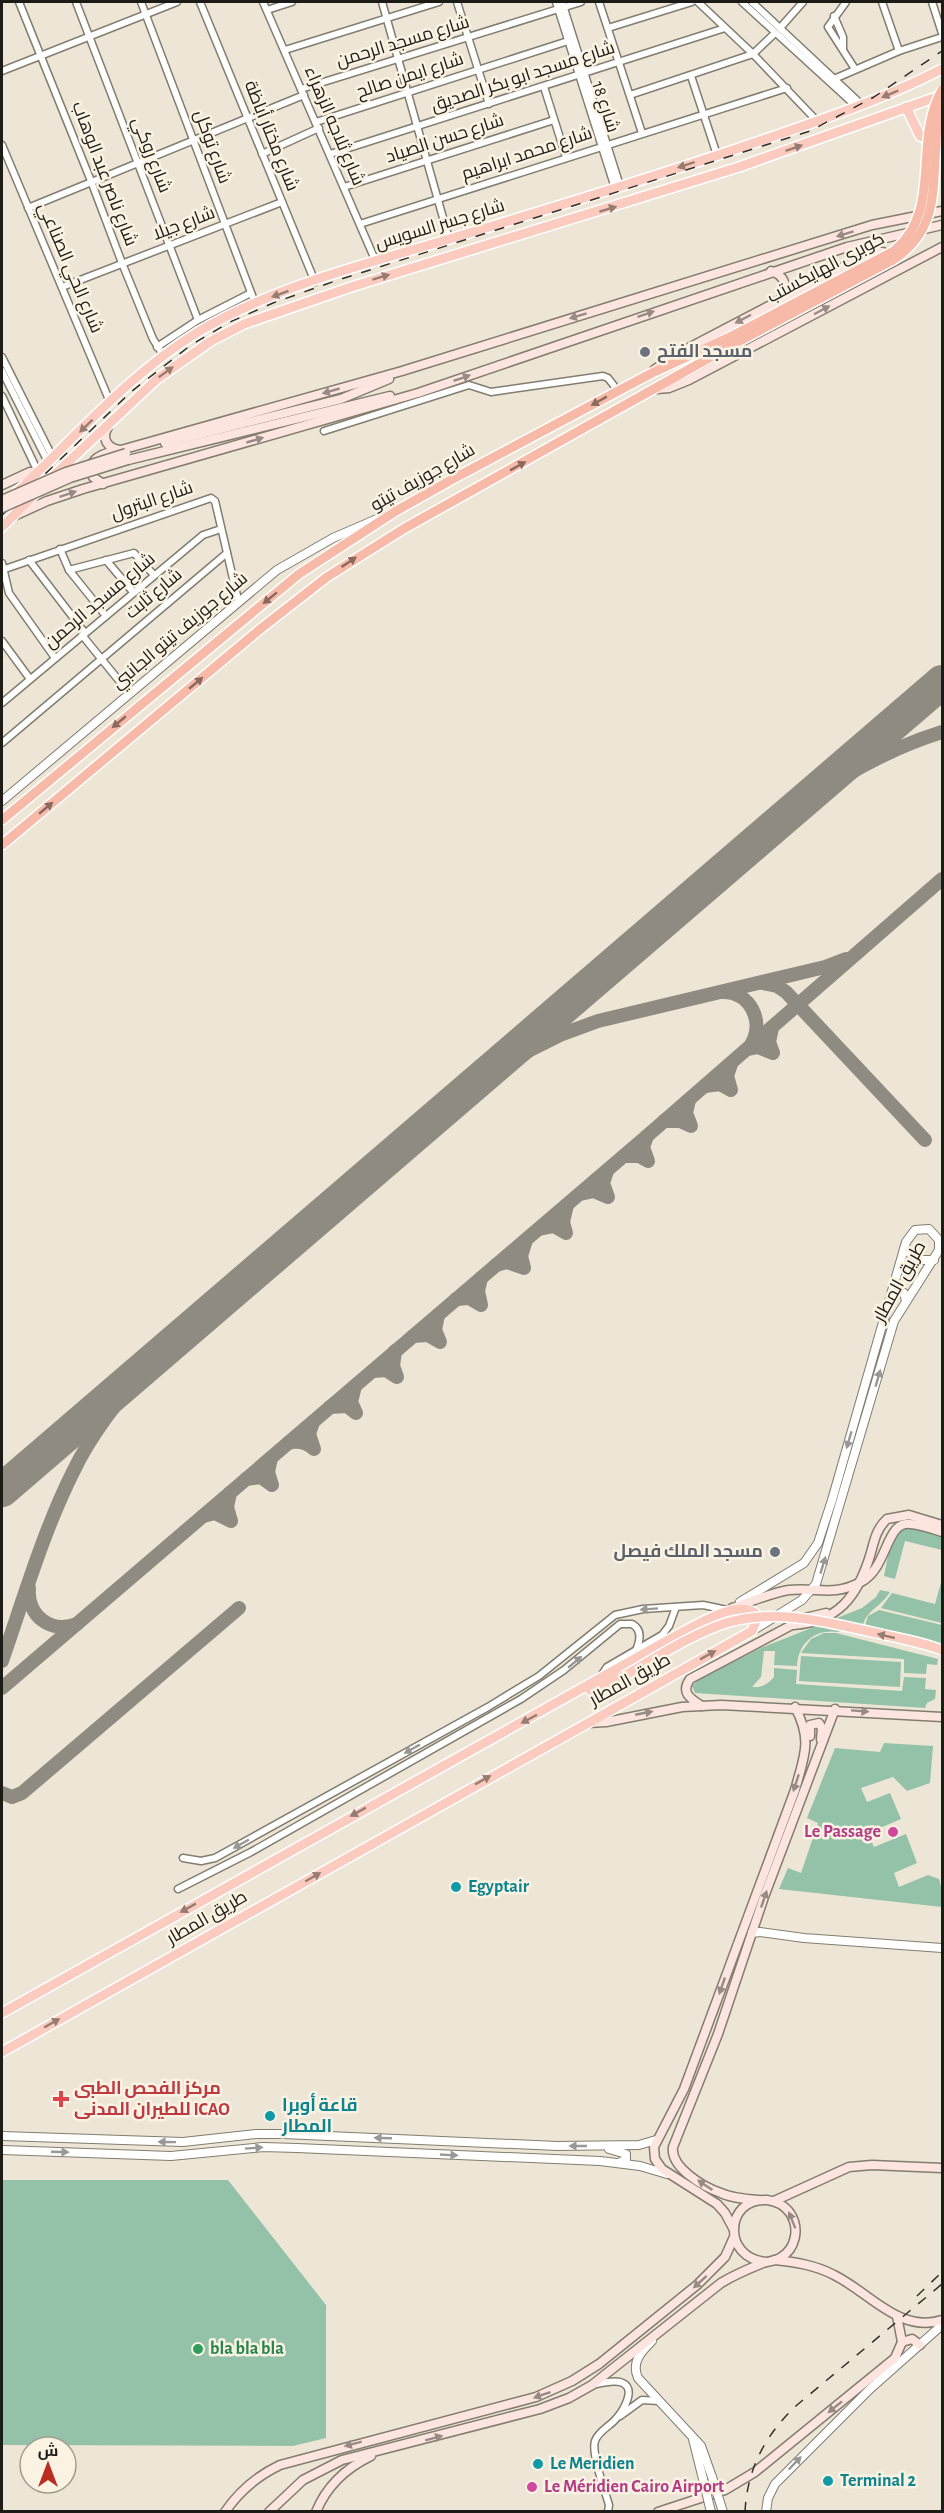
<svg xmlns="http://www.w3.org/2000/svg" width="944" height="2513" font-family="'Alegreya Sans',Cairo,sans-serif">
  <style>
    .green { fill: #94c2a8 }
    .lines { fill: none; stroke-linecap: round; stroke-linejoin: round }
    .taxiway { stroke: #908b80; stroke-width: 14 }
    .runway { stroke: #908b80; stroke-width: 34 }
    .minor-casing { stroke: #837d6f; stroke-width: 9 }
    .tertiary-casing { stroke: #837d6f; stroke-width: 10 }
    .secondary-casing { stroke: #837d6f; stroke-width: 11 }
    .primary-casing { stroke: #fff; stroke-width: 12 }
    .trunk-casing { stroke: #fff; stroke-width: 12 }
    .minor { stroke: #fff; stroke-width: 6 }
    .tertiary { stroke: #fff; stroke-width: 8 }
    .secondary { stroke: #fce5df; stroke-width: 8 }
    .primary { stroke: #facbbe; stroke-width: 9 }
    .trunk { stroke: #f8baa8; stroke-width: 9 }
    .rail { stroke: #333029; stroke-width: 1.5; stroke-dasharray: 10 10; stroke-linecap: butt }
    .tertiary-bridge-casing { stroke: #837d6f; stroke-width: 10; stroke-linecap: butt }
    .secondary-bridge-casing { stroke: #837d6f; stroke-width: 11; stroke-linecap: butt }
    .primary-bridge-casing { stroke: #fff; stroke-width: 12; stroke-linecap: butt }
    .trunk-bridge-casing { stroke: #fff; stroke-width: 12; stroke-linecap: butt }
    .tertiary-bridge { stroke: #fff; stroke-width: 8 }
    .secondary-bridge { stroke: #fce5df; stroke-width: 8 }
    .primary-bridge { stroke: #facbbe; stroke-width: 9 }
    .trunk-bridge { stroke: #f8baa8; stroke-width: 9 }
    .oneway { fill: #977c72 }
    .oneway2 { fill: #988a84 }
    .oneway3 { fill: #8a6a5e }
    .oneway4 { fill: #999896 }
    .worship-dot { fill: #6b7280; stroke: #faf3e3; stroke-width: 2 }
    .hotel-dot { fill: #d1479c; stroke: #faf3e3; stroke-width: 2 }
    .culture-dot { fill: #0f9aa8; stroke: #faf3e3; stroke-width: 2 }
    .health-dot { fill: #e0444e; stroke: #faf3e3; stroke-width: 2 }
    .leisure-dot { fill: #2e9e5b; stroke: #faf3e3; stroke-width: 2 }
    .labels { text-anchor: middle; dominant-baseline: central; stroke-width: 5; stroke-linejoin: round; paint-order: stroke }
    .street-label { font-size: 18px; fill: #1d1b15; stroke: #faf3e3 }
    .worship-label { font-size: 18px; font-weight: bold; fill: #5b616d; stroke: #faf3e3; text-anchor: start }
    .hotel-label { font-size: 18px; font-weight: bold; fill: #b23c85; stroke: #faf3e3; text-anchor: end }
    .culture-label { font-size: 18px; font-weight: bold; fill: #0d838f; stroke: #faf3e3; text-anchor: start }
    .health-label { font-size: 18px; font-weight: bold; fill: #be3a42; stroke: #faf3e3; text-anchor: start }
    .leisure-label { font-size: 18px; font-weight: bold; fill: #27864d; stroke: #faf3e3; text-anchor: start }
  </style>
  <rect width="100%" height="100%" fill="#ede6d6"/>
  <g class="green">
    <path d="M907,1527L942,1536V1550L905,1541L895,1579L884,1576C888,1560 889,1534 907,1527Z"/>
    <polygon points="942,1579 942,1623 881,1608 892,1593 935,1604"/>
    <path d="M880,1590L890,1592C882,1606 866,1611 863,1625L842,1620L839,1632C814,1628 798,1644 797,1666L774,1665L775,1651H764L761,1677L752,1687C762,1688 768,1684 774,1677V1668L797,1670L796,1684L902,1691L904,1677L926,1678L925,1689L936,1690L935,1699L927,1703L925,1708L695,1693L692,1686L699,1679L761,1648L862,1608L876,1597Z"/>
    <polygon points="879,1610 942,1625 942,1644 912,1635 865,1625 868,1616"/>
    <polygon points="824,1633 836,1633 938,1659 937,1665 927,1664 926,1674 904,1673 904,1659 801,1653 811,1639"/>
    <polygon points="801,1656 901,1662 900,1687 799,1681"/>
    <polygon points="884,1743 933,1746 930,1783 907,1791 893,1777 861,1788 867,1802 890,1793 901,1819 868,1833 874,1847 906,1834 917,1863 894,1873 899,1887 928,1875 939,1879 942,1890 942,1907 779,1889 788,1868 801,1873 818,1823 807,1818 835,1748 880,1752"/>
    <polygon points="2,2180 228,2180 326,2305 326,2438 293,2446 2,2445"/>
  </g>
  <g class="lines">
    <g class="taxiway">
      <path d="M798,806C844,774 890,748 942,732"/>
      <polyline points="763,983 777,986 786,992 925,1140"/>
      <path d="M723,992C750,992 765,1021 751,1045"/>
      <polyline points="748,1049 758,1047 773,1053 769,1042 772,1028"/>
      <polyline points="473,1085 526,1052 560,1035 598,1021 825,967 846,959"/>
      <polyline points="705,1086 720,1084 731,1090 727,1076 731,1064"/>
      <polyline points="664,1121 680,1121 691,1126 686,1113 689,1100"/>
      <polyline points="624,1156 639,1156 648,1161 643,1147 647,1136"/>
      <polyline points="580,1194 594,1191 608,1197 603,1183 607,1171"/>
      <polyline points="539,1229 554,1226 566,1233 563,1222 567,1205"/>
      <polyline points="496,1265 507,1262 524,1268 521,1256 526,1240"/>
      <polyline points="456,1299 469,1298 481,1305 478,1291 481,1278"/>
      <polyline points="413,1336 428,1335 440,1342 435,1330 438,1315"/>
      <polyline points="373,1371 386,1370 397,1377 393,1366 395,1351"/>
      <polyline points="330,1407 347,1406 356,1413 351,1402 355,1386"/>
      <path d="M288,1443C298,1440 306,1442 314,1449L309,1434L313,1422"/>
      <polyline points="246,1479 261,1477 272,1485 268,1472 271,1458"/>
      <polyline points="203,1516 215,1513 231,1521 227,1507 230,1493"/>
      <path d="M29,1588C27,1616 51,1634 77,1624"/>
      <path d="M2,1661C24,1598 43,1532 73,1472C93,1430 123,1395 152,1360"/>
      <polyline points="2,1688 647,1136 942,879"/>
      <polyline points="2,1793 12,1797 22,1793 239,1608"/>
    </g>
    <polyline class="runway" points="2,1490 942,682"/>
    <g class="minor-casing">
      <g id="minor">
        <polyline points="19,2 91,181 122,263 153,339 164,356"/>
        <polyline points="76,2 198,320"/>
        <polyline points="141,2 255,303"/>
        <polyline points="200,2 315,282"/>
        <polyline points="263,2 376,262"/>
        <polyline points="382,2 449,239"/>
        <polyline points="457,2 489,104"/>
        <polyline points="556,2 615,188"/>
        <polyline points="562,2 620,186"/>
        <polyline points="599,2 642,133"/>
        <polyline points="698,2 753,54 817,121"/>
        <polyline points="742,2 857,107"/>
        <polyline points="752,2 862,105"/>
        <polyline points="846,2 828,27 855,69"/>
        <polyline points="882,2 899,51"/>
        <polyline points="932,2 942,33"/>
        <polyline points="267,10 292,2"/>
        <polyline points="834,16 843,37 843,49"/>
        <polyline points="608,28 692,2"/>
        <polyline points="780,28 803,2"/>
        <polyline points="285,50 439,2"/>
        <polyline points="2,71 177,2"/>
        <polyline points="691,76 717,155"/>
        <polyline points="834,79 899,51 942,37"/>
        <polyline points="544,87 566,157"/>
        <polyline points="301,89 581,2"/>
        <polyline points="630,95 753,54 775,33"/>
        <polyline points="316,122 568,41"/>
        <polyline points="2,145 110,402"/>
        <polyline points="262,154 319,128"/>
        <polyline points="330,154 725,28"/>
        <polyline points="344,187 554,120"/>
        <polyline points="28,208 304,95"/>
        <polyline points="360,224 787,88"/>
        <polyline points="62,287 282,202"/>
        <polyline points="157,347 198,320 251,293"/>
        <polyline points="2,357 53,458"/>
        <polyline points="2,371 48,462"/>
        <polyline points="2,396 38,472"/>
        <polyline points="324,431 469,385 491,392 603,376 608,378 618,391"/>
        <polyline points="60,549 69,570 106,616"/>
        <polyline points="29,560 85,633"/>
        <polyline points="106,560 133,592"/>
        <polyline points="2,563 9,593 55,658"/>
        <polyline points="2,570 211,498 215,501 238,600"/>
        <polyline points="69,570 134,553 154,575"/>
        <polyline points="82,635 129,693"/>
        <polyline points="2,641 30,679"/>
        <polyline points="2,703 203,535 221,529"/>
        <polyline points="2,743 227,553"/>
        <polyline points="599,1679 607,1667 662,1635 669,1626 676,1607"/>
        <polyline points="183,1858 201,1861 215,1858 488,1707 539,1676 615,1615 643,1609 703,1605 727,1610"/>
        <path d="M178,1889L251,1852L521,1699L564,1670L620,1624H632C643,1630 640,1642 635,1652"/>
        <path d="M592,2385C601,2383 612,2380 620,2382C639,2387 622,2413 614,2421C608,2427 598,2432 595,2441C591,2454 605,2491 609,2505L608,2512"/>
        <polyline points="620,2416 642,2400 659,2401"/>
      </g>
    </g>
    <g class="tertiary-casing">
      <g id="tertiary">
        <polyline points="2,801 277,570 333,538 384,516"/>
        <polyline points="904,1249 919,1260 934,1260"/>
        <polyline points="893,1289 904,1293 906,1301"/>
        <polyline points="740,1602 804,1563 818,1543 832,1500 906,1242 915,1230 929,1229 939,1240 939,1250 894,1321 816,1584 802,1600 752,1631"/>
        <polyline points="752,1933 760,1932 804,1938 942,1948"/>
        <polyline points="2,2136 183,2142 256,2134 283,2134 557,2146 639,2145 656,2140"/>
        <polyline points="609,2149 626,2154 626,2159 619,2163"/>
        <polyline points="2,2150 171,2156 263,2147 297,2148 600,2161 640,2166 667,2174"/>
        <path d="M652,2341C641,2352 631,2362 638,2378L701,2446L712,2477"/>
        <polyline points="693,2439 703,2479"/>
        <polyline points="766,2512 768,2498 775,2484 870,2389 942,2325"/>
      </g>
    </g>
    <g class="secondary-casing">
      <g id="secondary">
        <path d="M771,271C784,275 789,286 781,298"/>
        <polyline points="654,370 675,355 872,252 883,252 890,257"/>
        <polyline points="657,389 669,388 689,380 942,247"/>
        <path d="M108,427C101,438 107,449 121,450L402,371L872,225L942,211"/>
        <polyline points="165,443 341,399 389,379"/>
        <polyline points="128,460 390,396"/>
        <path d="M103,484L93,477C86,458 103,454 117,450"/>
        <polyline points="2,485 30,472 38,472"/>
        <polyline points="14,516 47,501 83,489 418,393 847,247 942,225"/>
        <path d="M732,1608C751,1602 770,1593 789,1590C818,1587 832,1597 861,1582C889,1567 885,1520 911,1524C922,1525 933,1529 942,1532"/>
        <path d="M793,1625C838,1622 857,1597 870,1556C874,1542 876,1529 887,1519L909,1515L942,1525"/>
        <path d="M702,1706C691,1699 680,1693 690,1679L805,1618L826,1613"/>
        <polyline points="588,1723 606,1722 682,1707 721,1705 942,1717"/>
        <polyline points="810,1736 810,1725 819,1723 822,1728 821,1739"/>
        <path d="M758,2200C745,2199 732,2198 721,2193C703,2187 670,2167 673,2147L718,2034L764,1897L835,1709"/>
        <polyline points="774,2201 849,2167 872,2165 942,2168"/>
        <path d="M733,2228L725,2213L717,2204L662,2169L655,2159L654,2147L684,2089L795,1790C804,1756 813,1741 795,1707"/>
        <path d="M775,2260C795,2262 815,2265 834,2275C869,2292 900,2334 942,2320"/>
        <polyline points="902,2342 912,2339 920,2345"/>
        <path d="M225,2512C240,2490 257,2476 280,2465L536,2397L572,2381L599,2364L697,2285L725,2257L734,2237"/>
        <path d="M269,2512L303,2480L342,2460L540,2409L569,2398L592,2385L721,2283C734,2275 748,2269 763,2263C769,2261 775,2261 780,2258C796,2249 800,2228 790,2213C785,2206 776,2201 767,2200C725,2197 721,2259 767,2262"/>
        <path d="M316,2512C327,2485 346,2468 371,2456"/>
        <polyline points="658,2512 725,2490 755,2472 895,2358 902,2342 897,2316"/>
      </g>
    </g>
    <g class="primary-casing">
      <g id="primary">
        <polyline points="906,107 920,136 942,146"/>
        <polyline points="50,479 157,379 211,341 244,324 351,287 739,167 942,95"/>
        <path d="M15,494C74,439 129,374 198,332C273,287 363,265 446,240C549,209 652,178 754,143C818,121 882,100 942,69"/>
        <polyline points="2,527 36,493"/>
        <polyline points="590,1690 624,1676"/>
        <path d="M2,2013L670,1639C690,1629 734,1599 755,1613L756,1621L752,1631L2,2052"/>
      </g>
    </g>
    <g class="trunk-casing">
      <g id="trunk">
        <polyline points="2,820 299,574 396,511 451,480 650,374 732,336"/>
        <polyline points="2,845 259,630 327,577 405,528 736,343"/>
      </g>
    </g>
    <use href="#minor" class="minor"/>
    <use href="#tertiary" class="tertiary"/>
    <use href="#secondary" class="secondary"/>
    <use href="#primary" class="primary"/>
    <use href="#trunk" class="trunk"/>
    <g class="rail">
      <polyline points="2,515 132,391 191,345 230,322 273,303 338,280 810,131 874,97 942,51"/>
      <polyline points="917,2296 942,2272"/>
      <path d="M745,2512C747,2468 766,2434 797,2405L942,2284"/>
    </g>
    <g class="tertiary-bridge-casing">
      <g id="tertiary-bridge">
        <polyline points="712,2477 723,2512"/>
        <polyline points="703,2479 711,2512"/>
      </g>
    </g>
    <g class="secondary-bridge-casing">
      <g id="secondary-bridge">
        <polyline points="2,500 66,472 126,453"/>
        <polyline points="2,508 70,478 128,460"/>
      </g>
    </g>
    <g class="primary-bridge-casing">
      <path id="primary-bridge" d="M624,1676C657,1657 690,1635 726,1623C777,1608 826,1622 876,1633C898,1638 921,1642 942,1650"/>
    </g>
    <g class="trunk-bridge-casing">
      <g id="trunk-bridge">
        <path d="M732,336L894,251C944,208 912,143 942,90"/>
        <path d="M736,343L893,260C938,231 932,192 936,145C936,133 937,119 942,108"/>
      </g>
    </g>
    <use href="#tertiary-bridge" class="tertiary-bridge"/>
    <use href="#secondary-bridge" class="secondary-bridge"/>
    <use href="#primary-bridge" class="primary-bridge"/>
    <use href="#trunk-bridge" class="trunk-bridge"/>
  </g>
  <defs><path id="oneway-solid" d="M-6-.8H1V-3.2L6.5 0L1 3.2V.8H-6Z" transform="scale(1.5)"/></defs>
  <g class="oneway">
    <use href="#oneway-solid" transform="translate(890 94) rotate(157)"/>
    <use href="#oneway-solid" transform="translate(794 148) rotate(-19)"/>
    <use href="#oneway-solid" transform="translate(686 165) rotate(162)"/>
    <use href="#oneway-solid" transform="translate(608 209) rotate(-17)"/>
    <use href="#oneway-solid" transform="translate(381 277) rotate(-17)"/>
    <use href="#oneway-solid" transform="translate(280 294) rotate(160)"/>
    <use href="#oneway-solid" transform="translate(166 372) rotate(-36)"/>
    <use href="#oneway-solid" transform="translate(86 426) rotate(136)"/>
    <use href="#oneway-solid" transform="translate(886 1636) rotate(-167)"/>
    <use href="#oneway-solid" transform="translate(708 1655) rotate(-29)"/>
    <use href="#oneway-solid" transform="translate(529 1719) rotate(152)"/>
    <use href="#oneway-solid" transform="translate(483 1780) rotate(-29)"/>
    <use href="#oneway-solid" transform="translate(358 1812) rotate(151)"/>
    <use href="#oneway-solid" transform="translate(313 1877) rotate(-30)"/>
    <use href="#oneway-solid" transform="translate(188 1908) rotate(151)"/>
    <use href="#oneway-solid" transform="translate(52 2023) rotate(-30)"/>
  </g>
  <g class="oneway2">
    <use href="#oneway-solid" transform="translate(845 234) rotate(163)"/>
    <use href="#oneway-solid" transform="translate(822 310) rotate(-28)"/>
    <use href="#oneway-solid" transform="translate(646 314) rotate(-19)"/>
    <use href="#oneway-solid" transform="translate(578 316) rotate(163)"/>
    <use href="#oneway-solid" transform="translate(743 319) rotate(152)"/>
    <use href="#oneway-solid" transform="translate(462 378) rotate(-19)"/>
    <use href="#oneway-solid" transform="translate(331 391) rotate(164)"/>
    <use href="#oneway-solid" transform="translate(255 440) rotate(-16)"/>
    <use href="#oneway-solid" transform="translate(68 494) rotate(-18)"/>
    <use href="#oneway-solid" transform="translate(860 1711) rotate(4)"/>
    <use href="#oneway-solid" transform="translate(644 1713) rotate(-11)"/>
    <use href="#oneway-solid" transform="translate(796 1783) rotate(108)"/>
    <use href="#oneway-solid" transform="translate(764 1899) rotate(-71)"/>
    <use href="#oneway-solid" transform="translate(722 1986) rotate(109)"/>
    <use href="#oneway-solid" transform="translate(705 2185) rotate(-146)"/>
    <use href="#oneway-solid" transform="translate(792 2220) rotate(-112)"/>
    <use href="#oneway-solid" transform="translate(700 2282) rotate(138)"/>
    <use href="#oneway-solid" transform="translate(542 2395) rotate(161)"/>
    <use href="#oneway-solid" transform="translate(835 2407) rotate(141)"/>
    <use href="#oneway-solid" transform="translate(434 2438) rotate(-15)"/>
    <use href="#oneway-solid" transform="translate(353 2444) rotate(165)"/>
  </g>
  <g class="oneway3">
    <use href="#oneway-solid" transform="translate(599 401) rotate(151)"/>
    <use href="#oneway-solid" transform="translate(518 466) rotate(-29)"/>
    <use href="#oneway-solid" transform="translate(349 562) rotate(-34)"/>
    <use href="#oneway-solid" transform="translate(270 598) rotate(141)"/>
    <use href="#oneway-solid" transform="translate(196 683) rotate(-40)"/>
    <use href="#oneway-solid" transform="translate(119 722) rotate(140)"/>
    <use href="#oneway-solid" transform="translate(46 808) rotate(-40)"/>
  </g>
  <g class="oneway4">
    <use href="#oneway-solid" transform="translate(878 1378) rotate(-74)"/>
    <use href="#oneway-solid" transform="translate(849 1440) rotate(106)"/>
    <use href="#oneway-solid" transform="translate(823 1565) rotate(-73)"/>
    <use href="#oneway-solid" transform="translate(649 1609) rotate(176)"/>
    <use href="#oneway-solid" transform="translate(575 1662) rotate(-40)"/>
    <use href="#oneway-solid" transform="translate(412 1749) rotate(151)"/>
    <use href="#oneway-solid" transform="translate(241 1844) rotate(151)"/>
    <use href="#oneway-solid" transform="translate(383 2138) rotate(-178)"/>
    <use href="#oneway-solid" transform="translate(167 2142) rotate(-179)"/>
    <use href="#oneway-solid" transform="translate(578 2146) rotate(-180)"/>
    <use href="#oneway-solid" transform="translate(254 2148) rotate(-4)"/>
    <use href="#oneway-solid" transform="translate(60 2152) rotate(2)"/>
    <use href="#oneway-solid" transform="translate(449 2155) rotate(3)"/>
    <use href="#oneway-solid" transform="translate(795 2463) rotate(-46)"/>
  </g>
  <g class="worship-dot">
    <circle cx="645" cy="352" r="6"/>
    <circle cx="775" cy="1552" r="6"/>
  </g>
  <g class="hotel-dot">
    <circle cx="893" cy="1832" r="6"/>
    <circle cx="532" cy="2487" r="6"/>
  </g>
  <g class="culture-dot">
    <circle cx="456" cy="1887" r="6"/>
    <circle cx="270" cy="2116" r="6"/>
    <circle cx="538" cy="2464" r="6"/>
    <circle cx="828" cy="2481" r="6"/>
  </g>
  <path class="health-dot" d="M58 2090h6v6h6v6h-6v6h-6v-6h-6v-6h6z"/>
  <circle class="leisure-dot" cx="198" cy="2349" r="6"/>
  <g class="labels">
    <g class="street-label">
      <text transform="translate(403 42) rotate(-17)">شارع مسجد الرحمن</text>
      <text transform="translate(410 76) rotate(-18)">شارع ايمن صالح</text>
      <text transform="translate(523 77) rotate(-18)">شارع مسجد ابو بكر الصديق</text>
      <text transform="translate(605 107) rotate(72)">شارع 18</text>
      <text transform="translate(334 126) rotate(67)">شارع ثلاجه الزهراء</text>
      <text transform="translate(271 136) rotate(68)">شارع مختار أباظة</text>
      <text transform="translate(445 139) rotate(-18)">شارع حسن الصياد</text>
      <text transform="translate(212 147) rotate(70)">شارع توكل</text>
      <text transform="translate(527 154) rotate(-18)">شارع محمد ابراهيم</text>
      <text transform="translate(151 155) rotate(69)">شارع روكي</text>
      <text transform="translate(104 174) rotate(69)">شارع ناصر عبد الوهاب</text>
      <text transform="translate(184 224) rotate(-21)">شارع جيلا</text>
      <text transform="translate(440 225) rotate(-17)">شارع جسر السويس</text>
      <text transform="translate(70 268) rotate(67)">شارع الحي الصناعي</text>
      <text transform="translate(826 268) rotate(-28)">كوبرى الهايكستب</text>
      <text transform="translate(423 478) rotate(-30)">شارع جوزيف تيتو</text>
      <text transform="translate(152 501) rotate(-19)">شارع البترول</text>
      <text transform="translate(154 594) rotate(-40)">شارع ثابت</text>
      <text transform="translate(100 601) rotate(-40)">شارع مسجد الرحمن</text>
      <text transform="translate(180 631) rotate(-40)">شارع جوزيف تيتو الجانبي</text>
      <text transform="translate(900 1282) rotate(-61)">طريق المطار</text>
      <text transform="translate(630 1680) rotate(-29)">طريق المطار</text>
      <text transform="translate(207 1918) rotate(-30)">طريق المطار</text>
    </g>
    <g class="worship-label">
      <text x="657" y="352">مسجد الفتح</text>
      <text x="763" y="1552" text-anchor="end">مسجد الملك فيصل</text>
    </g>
    <g class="hotel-label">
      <text x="881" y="1832">Le Passage</text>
      <text x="544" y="2487" text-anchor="start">Le Méridien Cairo Airport</text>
    </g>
    <g class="culture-label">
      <text x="468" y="1887">Egyptair</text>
      <text x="282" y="2106">قاعة أوبرا<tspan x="282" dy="21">المطار</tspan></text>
      <text x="550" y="2464">Le Meridien</text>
      <text x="840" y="2481">Terminal 2</text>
    </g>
    <g class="health-label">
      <text x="74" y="2089">مركز الفحص الطبى<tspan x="74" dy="21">للطيران المدنى ICAO</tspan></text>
    </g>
    <g class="leisure-label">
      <text x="210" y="2349">bla bla bla</text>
    </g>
  </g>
  <rect width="944" height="2513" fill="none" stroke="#1d1b15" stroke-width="6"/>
  <g transform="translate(48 2465)"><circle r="28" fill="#faf3e3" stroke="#a29d91" stroke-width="1.5"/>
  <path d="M0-4.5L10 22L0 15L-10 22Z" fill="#bb2d20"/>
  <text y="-9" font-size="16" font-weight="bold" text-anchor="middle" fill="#1d1b15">ش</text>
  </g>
</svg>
